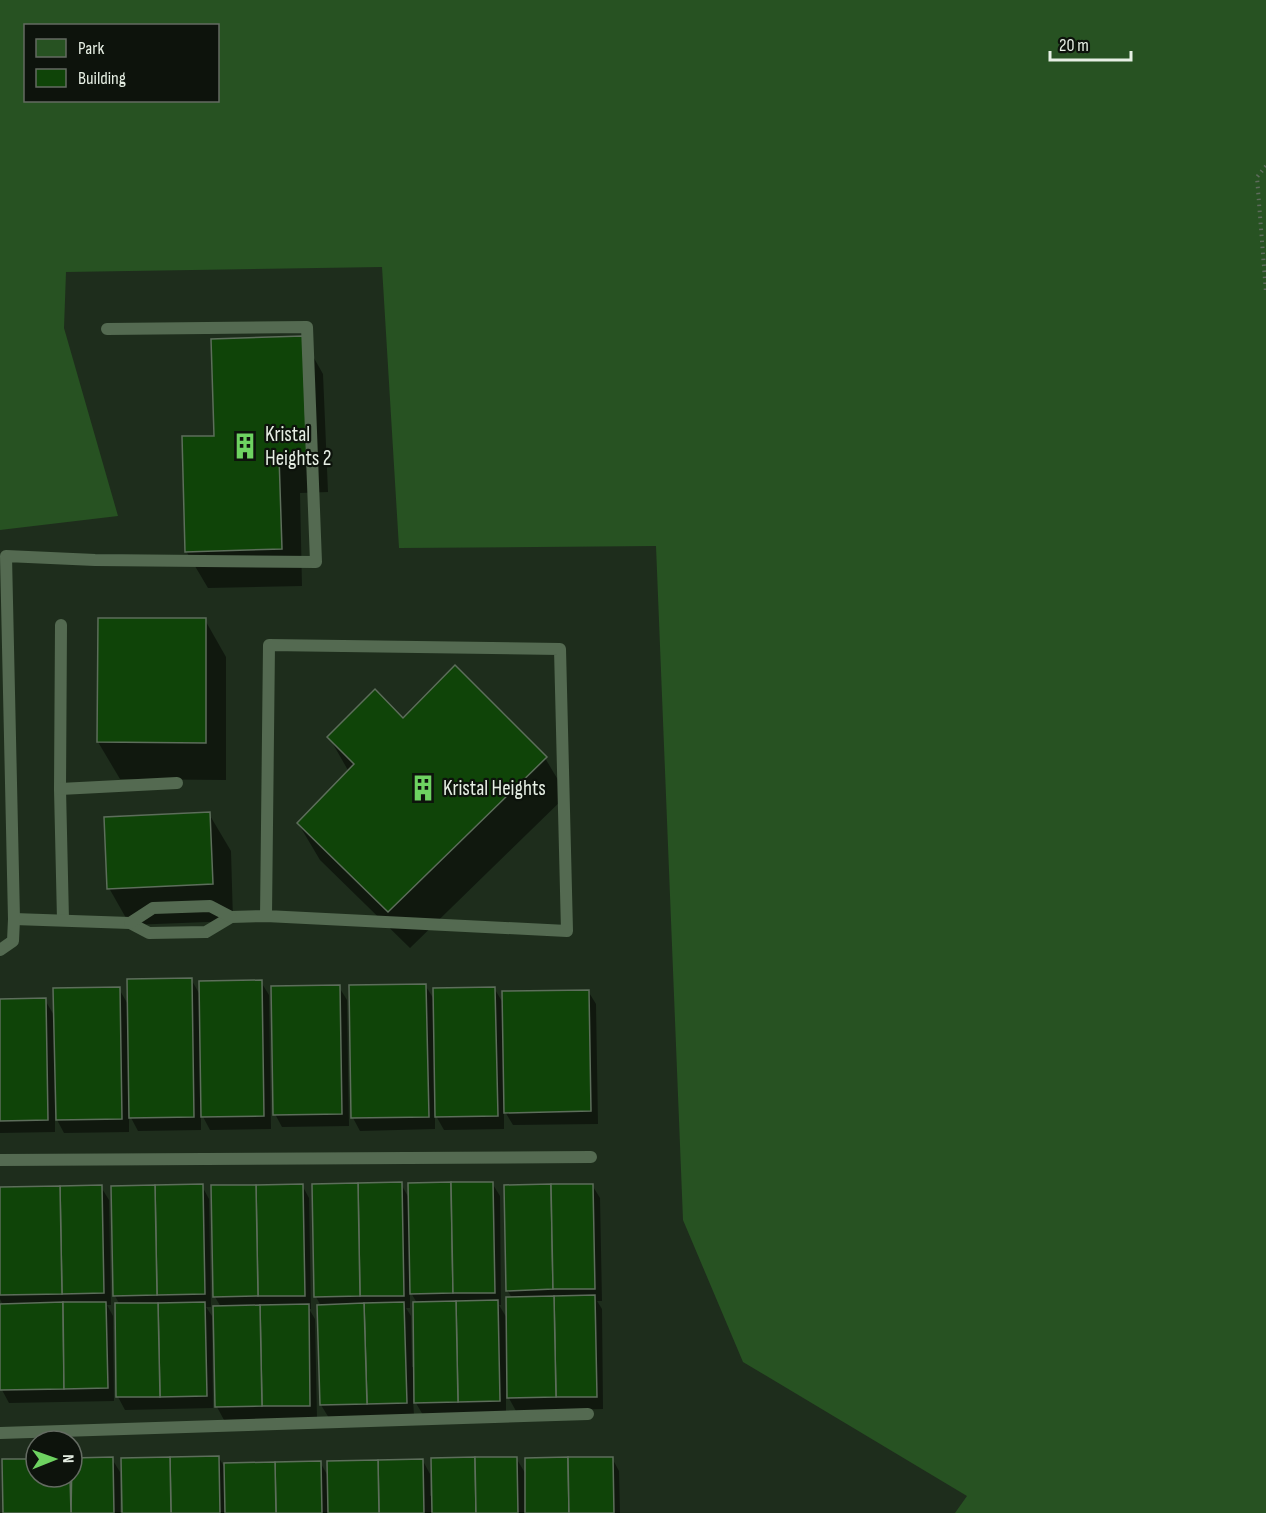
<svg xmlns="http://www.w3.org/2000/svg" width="1266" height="1513" font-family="'Sofia Sans Condensed',sans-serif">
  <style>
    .green { fill: #275222; fill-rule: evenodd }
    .shadow { fill: #0007; fill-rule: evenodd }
    .building { fill: #0f4408; stroke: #5d6e5b; stroke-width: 1.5 }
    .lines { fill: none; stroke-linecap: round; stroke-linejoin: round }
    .path { stroke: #5e6b5c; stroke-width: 4; stroke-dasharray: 1.5 4.5; stroke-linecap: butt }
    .service { stroke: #546a51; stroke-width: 12 }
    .labels { text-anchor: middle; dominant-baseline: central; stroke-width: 4.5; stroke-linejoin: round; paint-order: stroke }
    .poi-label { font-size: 21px; fill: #e6efe4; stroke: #0d130c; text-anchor: start }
  </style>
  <rect width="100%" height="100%" fill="#1e2d1c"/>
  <path class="green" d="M0,0H1266V1513H955L967,1496L743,1362L683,1220L656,546L399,548L382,267L66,272L64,328L118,516L0,530ZM26,26H218V100H26Z"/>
  <g class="shadow">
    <polygon points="302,337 323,374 328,492 300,493 302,586 208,588 186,551 216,437"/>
    <polygon points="99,620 205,620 226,657 226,780 120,779 98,742"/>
    <polygon points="329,737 545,758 567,795 410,948 320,860 298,823 349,772"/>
    <polygon points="209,814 231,851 233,921 130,925 109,888"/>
    <polygon points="191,979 200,995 261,982 269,995 271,1129 210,1130 201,1113 201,1130 138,1131 129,1114 129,1132 64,1133 55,1116 55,1132 0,1133 0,1000 45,1000 55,1017 119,989 129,1006"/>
    <polygon points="425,985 435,1001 494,988 503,1003 588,991 596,1004 598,1124 513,1125 504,1110 504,1129 444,1130 435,1114 435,1129 360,1131 353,1118"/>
    <polygon points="339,987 347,1000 349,1126 282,1127 275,1114"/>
    <path d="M492,1183L500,1196L501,1305H499L508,1320L512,1298L507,1290L592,1185L600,1198L602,1301H597L602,1309L603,1409L516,1411L506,1393V1414L423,1415L413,1398L414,1416L329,1418L321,1405L318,1306H321L316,1297L401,1184L410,1200ZM410,1291L417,1303L415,1367H412L411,1316L406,1308H410Z"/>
    <polygon points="302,1185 309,1198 311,1309 309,1309 315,1319 317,1418 224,1420 217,1407 221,1307 215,1297"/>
    <polygon points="202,1186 209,1199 211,1307 206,1307 212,1316 213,1408 125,1410 118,1397 120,1305 115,1296"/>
    <polygon points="101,1187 109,1200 111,1305 107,1305 113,1316 114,1401 9,1403 2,1390 3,1305 0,1299 0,1188"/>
    <polygon points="219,1458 226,1470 320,1462 329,1478 423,1461 430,1474 430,1496 516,1458 527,1476 612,1458 619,1471 620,1513 124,1513"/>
    <polygon points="112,1459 120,1472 120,1513 5,1513 36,1460 36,1477 72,1477"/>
  </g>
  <g class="building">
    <polygon points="303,336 307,456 279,456 282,549 185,552 182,436 214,436 211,339"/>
    <polygon points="98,618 206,618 206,743 97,742"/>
    <polygon points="455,665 547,757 388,912 297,823 354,764 327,737 375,689 403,718"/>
    <polygon points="210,812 213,884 107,889 104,817"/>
    <polygon points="192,978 194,1117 129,1118 127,979"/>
    <polygon points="262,980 264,1116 201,1117 199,981"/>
    <polygon points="426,984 429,1117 351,1118 349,985"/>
    <polygon points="340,985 342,1114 273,1115 271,986"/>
    <polygon points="120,987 122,1119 56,1120 53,988"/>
    <polygon points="495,987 498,1116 435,1117 433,988"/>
    <polygon points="589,990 591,1111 504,1113 502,991"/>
    <polygon points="46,998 48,1120 0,1121 0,999"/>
    <polygon points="402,1182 404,1296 360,1296 358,1183"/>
    <polygon points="451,1182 453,1293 410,1294 408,1183"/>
    <polygon points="451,1182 493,1182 495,1293 453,1293"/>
    <polygon points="358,1183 360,1296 314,1297 312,1184"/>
    <polygon points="203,1184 205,1294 157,1295 155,1185"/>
    <polygon points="303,1184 305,1296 258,1296 256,1185"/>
    <polygon points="551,1184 553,1289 506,1291 504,1185"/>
    <polygon points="551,1184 593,1184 595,1289 553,1289"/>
    <polygon points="102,1185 104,1293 62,1294 60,1186"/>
    <polygon points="155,1185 157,1295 113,1296 111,1186"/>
    <polygon points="211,1185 256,1185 258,1296 213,1297"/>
    <polygon points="60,1186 62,1294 0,1295 0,1187"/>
    <polygon points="595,1295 597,1397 556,1397 554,1296"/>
    <polygon points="554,1296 556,1397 507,1398 506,1297"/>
    <polygon points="498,1300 500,1401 458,1402 456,1301"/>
    <polygon points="456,1301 458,1402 414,1403 413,1302"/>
    <polygon points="63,1302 64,1389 0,1390 0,1304"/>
    <polygon points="63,1302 106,1302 108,1388 64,1389"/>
    <polygon points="205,1302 207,1396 160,1397 158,1303"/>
    <polygon points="404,1302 407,1403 367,1404 364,1303"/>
    <polygon points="115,1303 158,1303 160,1397 116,1397"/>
    <polygon points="364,1303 367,1404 320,1405 317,1305"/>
    <polygon points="309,1304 310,1406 262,1406 260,1305"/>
    <polygon points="260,1305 262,1406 215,1407 213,1306"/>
    <polygon points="219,1456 220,1513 171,1513 170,1457"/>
    <polygon points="113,1457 114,1513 71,1513 72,1458"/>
    <polygon points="170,1457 171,1513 122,1513 121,1458"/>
    <polygon points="475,1457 476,1513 432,1513 431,1458"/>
    <polygon points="475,1457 517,1457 518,1513 476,1513"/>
    <polygon points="568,1457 569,1513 525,1513 525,1458"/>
    <polygon points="568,1457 613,1457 614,1513 569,1513"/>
    <polygon points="2,1459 36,1459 36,1477 70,1477 71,1513 3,1513"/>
    <polygon points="423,1459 424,1513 379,1513 378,1460"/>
    <polygon points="378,1460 379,1513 328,1513 327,1461"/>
    <polygon points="321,1461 322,1513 276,1513 275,1462"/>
    <polygon points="275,1462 276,1513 225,1513 224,1463"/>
  </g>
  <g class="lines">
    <polyline class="path" points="1266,166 1257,177 1266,293"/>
    <g class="service">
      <polyline points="61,625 60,789 63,920"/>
      <polyline points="60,789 177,783"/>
      <polyline points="14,919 130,923 149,933 206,932 231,917 266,916 567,931 560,649 269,645 266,916"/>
      <polyline points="130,923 153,908 210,906 231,917"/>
      <polyline points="0,950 13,941 14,919 6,556 95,560 316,562 307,327 107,329"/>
      <polyline points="0,1160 591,1157"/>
      <polyline points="0,1433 588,1414"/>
    </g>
  </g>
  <defs>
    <g id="building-bare" transform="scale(2.07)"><path d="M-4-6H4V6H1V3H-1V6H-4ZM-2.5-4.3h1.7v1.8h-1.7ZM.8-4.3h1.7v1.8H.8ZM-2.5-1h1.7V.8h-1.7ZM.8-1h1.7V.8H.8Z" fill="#6ed361" stroke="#0d130c" stroke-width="2.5" paint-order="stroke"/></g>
  </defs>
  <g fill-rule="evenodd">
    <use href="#building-bare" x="245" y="446"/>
    <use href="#building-bare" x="423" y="788"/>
  </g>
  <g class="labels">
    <g class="poi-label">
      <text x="265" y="434">Kristal<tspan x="265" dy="24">Heights 2</tspan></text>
      <text x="443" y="788">Kristal Heights</text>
    </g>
  </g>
  <rect x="24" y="24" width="195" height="78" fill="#0d130c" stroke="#646b62" stroke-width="1.5"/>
  <rect x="36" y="39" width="30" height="18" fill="#275222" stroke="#646b62" stroke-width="1.5"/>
  <text x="78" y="54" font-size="18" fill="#e6efe4">Park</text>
  <rect x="36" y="69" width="30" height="18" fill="#0f4408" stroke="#646b62" stroke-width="1.5"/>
  <text x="78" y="84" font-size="18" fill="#e6efe4">Building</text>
  <g transform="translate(54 1459) rotate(89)"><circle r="28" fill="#0d130c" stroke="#646b62" stroke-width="1.5"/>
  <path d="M0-4.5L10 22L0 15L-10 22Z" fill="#6ed361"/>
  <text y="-9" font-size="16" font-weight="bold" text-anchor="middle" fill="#e6efe4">N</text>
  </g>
  <path d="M1050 51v9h81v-9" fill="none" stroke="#e6efe4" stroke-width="3"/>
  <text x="1059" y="51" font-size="18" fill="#e6efe4" stroke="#0d130c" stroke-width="4.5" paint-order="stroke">20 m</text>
</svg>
